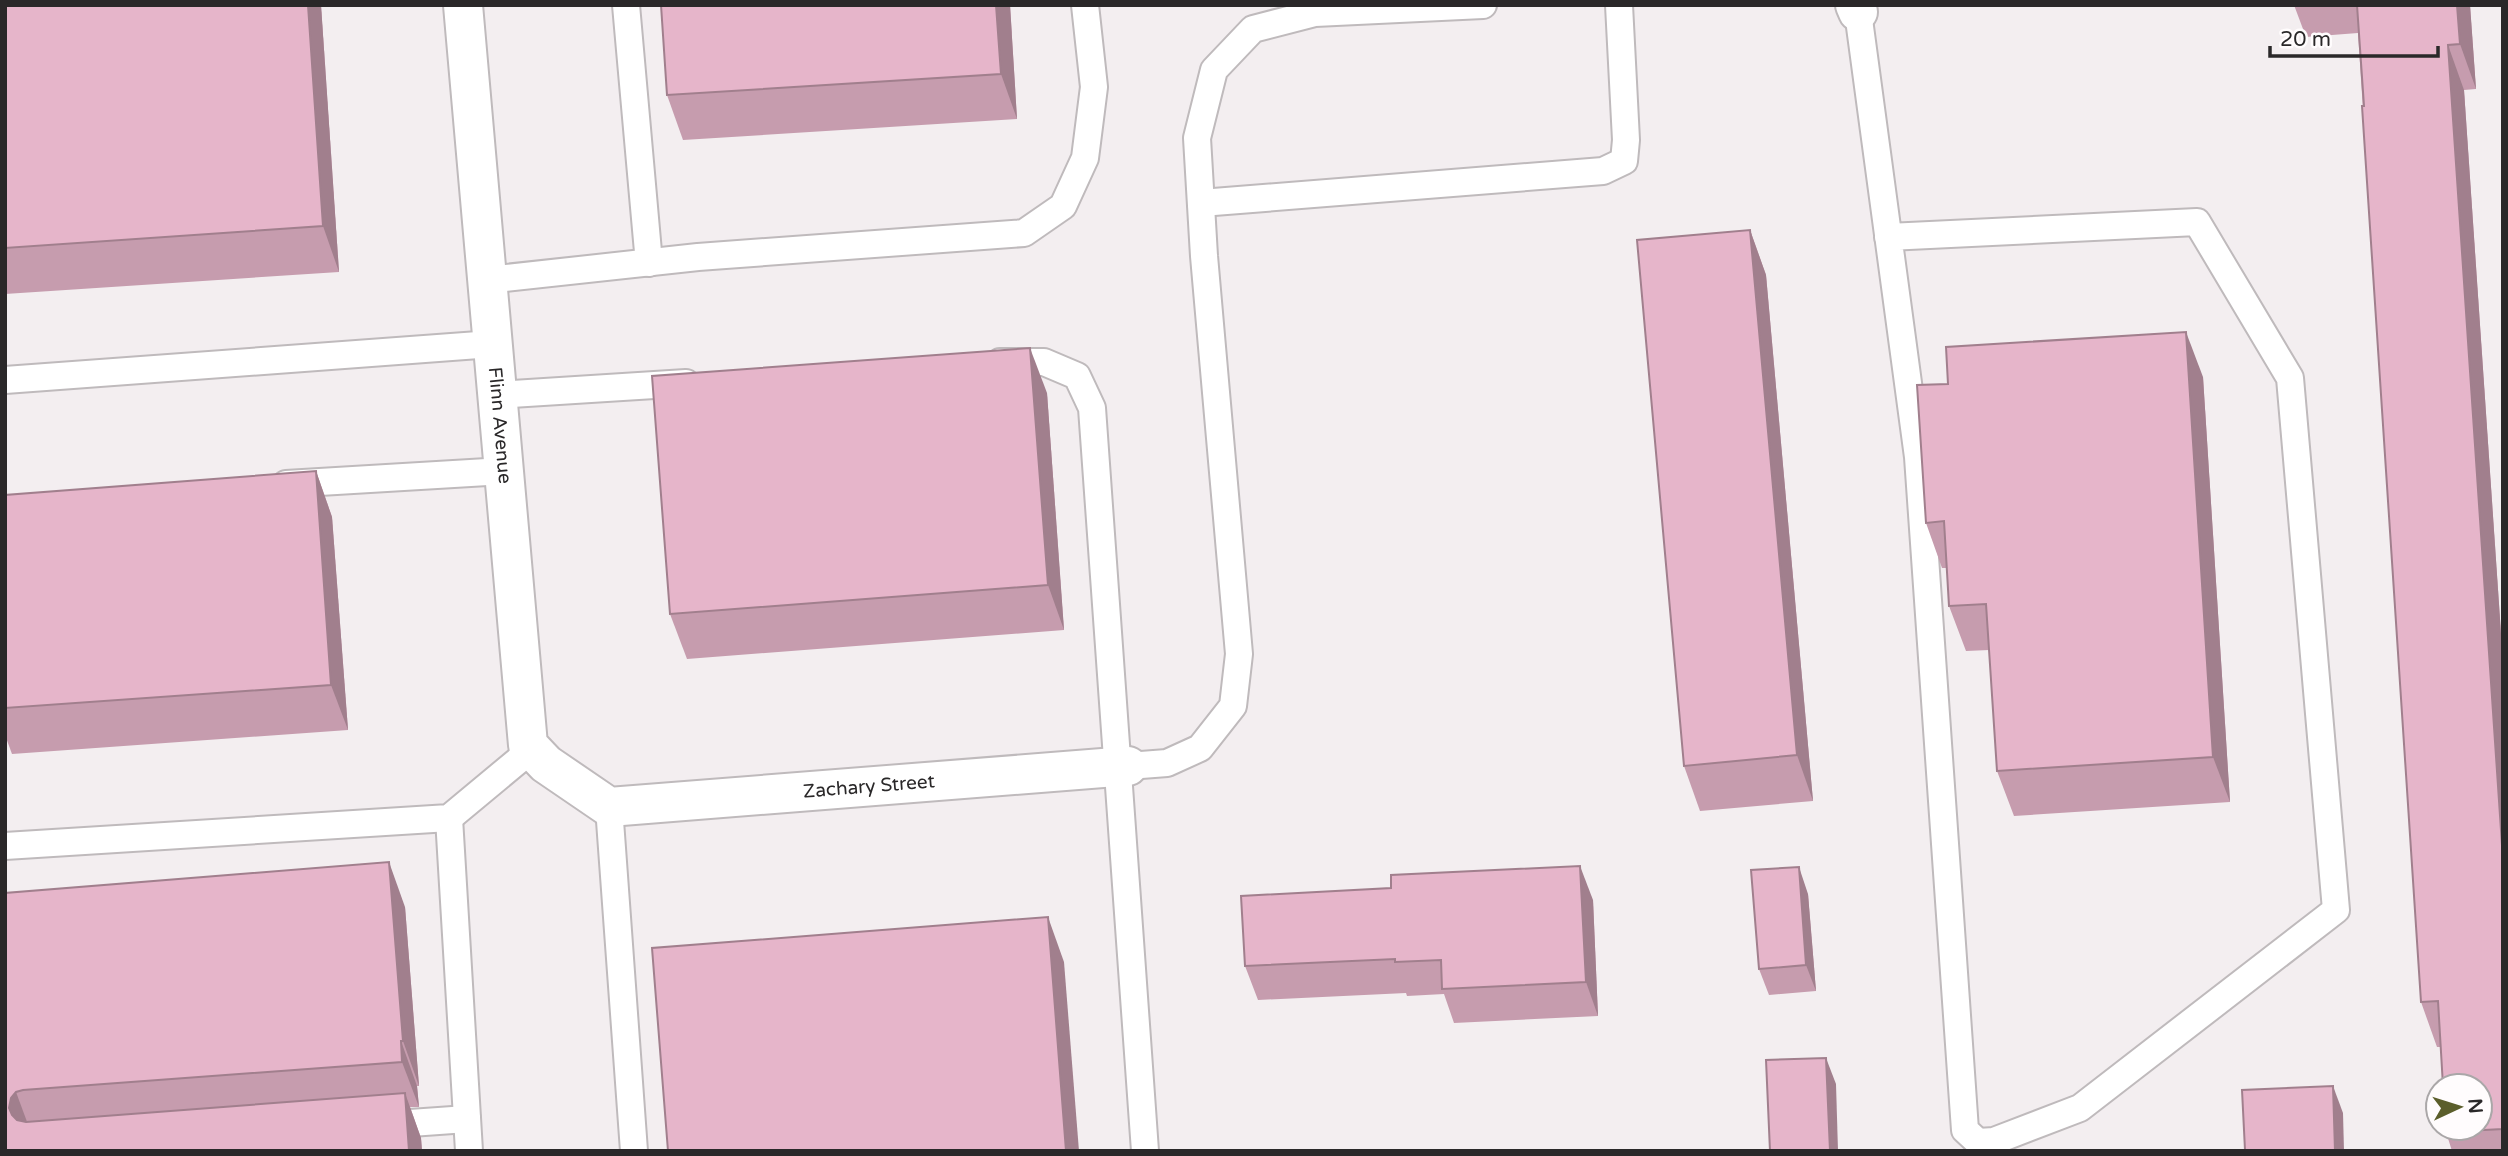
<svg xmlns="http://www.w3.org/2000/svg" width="2508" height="1156" font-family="'Varela Round',sans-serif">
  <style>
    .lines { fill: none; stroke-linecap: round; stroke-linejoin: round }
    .lane-casing { stroke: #bfbabc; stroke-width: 30 }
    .street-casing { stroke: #bfbabc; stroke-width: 42 }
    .lane { stroke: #fff; stroke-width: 26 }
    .street { stroke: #fff; stroke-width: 38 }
    .wall { fill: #c69cae }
    .shaded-wall { fill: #a17f8d }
    .building { fill: #e6b5ca; stroke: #a17f8d; stroke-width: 2 }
    .labels { text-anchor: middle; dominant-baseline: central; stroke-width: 5; stroke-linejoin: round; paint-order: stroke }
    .street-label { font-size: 19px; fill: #2a2829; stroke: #fffcfd }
  </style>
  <rect width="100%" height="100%" fill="#f3eef0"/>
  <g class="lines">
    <g class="lane-casing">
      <g id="lane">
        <polyline points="626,5 649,263"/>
        <polyline points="1858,12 1918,457 1965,1130 1978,1142 1994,1141 2080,1108 2336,910 2290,378 2197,222 1888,237"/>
        <polyline points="1201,203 1603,171 1624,161 1626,140 1619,5"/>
        <polyline points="487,280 698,257 1024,233 1063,206 1085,158 1094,87 1085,5"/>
        <polyline points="1000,362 1044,362 1077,376 1092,408 1145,1151"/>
        <polyline points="5,380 492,344"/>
        <polyline points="497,395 686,383"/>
        <polyline points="286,484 504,471"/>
        <polyline points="1128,766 1167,763 1200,748 1233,706 1239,654 1204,256 1197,138 1214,70 1253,29 1315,13 1483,5"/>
        <polyline points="609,807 634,1151"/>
        <polyline points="449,818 469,1151"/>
        <polyline points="5,846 449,818 532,749"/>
        <polyline points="382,1125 467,1119"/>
      </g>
    </g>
    <g class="street-casing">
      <g id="street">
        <path id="s1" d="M463,5L528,745L546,764L609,807L1128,766"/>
        <polyline points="1855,5 1858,12"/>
      </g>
    </g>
    <use href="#lane" class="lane"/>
    <use href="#street" class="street"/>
  </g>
  <g class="wall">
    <polygon points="5,5 321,5 339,272 5,294"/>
    <polygon points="661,5 1010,5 1017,119 683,140 667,95"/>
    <polygon points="2294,5 2470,5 2476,89 2464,90 2503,663 2503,1151 2452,1151 2446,1132 2441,1047 2437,1047 2421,1002 2358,33 2306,37"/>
    <polygon points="1750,230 1766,275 1813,801 1700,811 1684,766"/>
    <polygon points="2203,377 2230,802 2014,816 1997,771 1989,650 1966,651 1949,606 1947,568 1942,568 1926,523"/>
    <polygon points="1047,393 1064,630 687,659 670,614"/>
    <polygon points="316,471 332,517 348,730 12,754 5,735 5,495"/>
    <polygon points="5,893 405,907 419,1086 417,1086 419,1107 410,1107 421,1138 422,1151 5,1151"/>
    <polygon points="1808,894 1816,991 1769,995 1759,969"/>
    <polygon points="1593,900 1598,1016 1454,1023 1444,994 1407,996 1406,993 1258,1000 1245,966"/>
  </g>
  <g class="shaded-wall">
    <polygon points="308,5 321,5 339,272 323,226"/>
    <polygon points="996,5 1010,5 1017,119 1001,74"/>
    <polygon points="2457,5 2470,5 2476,89 2460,44"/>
    <polygon points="2448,45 2464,90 2503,663 2503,860"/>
    <polygon points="1750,230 1766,275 1813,801 1797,755"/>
    <polygon points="2186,332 2203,377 2230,802 2213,757"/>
    <polygon points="1030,348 1047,393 1064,630 1048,585"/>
    <polygon points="316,471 332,517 348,730 331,685"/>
    <polygon points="389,862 405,907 419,1086 403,1041"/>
    <polygon points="1580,866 1593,900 1598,1016 1586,982"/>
    <polygon points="1799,867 1808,894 1816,991 1806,965"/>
    <polygon points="1048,917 1064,962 1079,1151 1066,1151"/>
    <polygon points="401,1041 417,1086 419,1107 402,1062"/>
    <polygon points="1826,1058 1836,1084 1838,1151 1830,1151"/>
    <polygon points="2333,1086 2343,1113 2344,1151 2335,1151"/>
    <polygon points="16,1092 33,1138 26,1151 9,1108 11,1098"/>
    <polygon points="405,1093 421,1138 422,1151 409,1151"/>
  </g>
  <g class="building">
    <polygon points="5,5 308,5 323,226 5,248"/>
    <polygon points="661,5 996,5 1001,74 667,95"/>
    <polygon points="2357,5 2457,5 2460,44 2448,45 2503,860 2503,1129 2446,1132 2445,1128 2480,1128 2480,1086 2443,1086 2438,1001 2421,1002 2362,106 2364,106"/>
    <polygon points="1750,230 1797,755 1684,766 1637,240"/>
    <polygon points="2186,332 2213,757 1997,771 1986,604 1949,606 1944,521 1926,523 1917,385 1948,384 1946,347"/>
    <polygon points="1030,348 1048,585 670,614 652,376"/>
    <polygon points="316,471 331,685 5,708 5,495"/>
    <polygon points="389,862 403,1041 401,1041 402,1062 23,1090 16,1092 11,1098 9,1108 12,1115 17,1120 26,1122 405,1093 409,1151 5,1151 5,893"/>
    <polygon points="1580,866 1586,982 1442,989 1441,960 1395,962 1395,959 1245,966 1241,896 1391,888 1391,875"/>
    <polygon points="1799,867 1806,965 1759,969 1751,870"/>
    <polygon points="1048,917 1066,1151 668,1151 652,948"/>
    <polygon points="1826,1058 1830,1151 1770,1151 1766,1060"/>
    <polygon points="2333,1086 2335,1151 2222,1151 2245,1150 2242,1090"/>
  </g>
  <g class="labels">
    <g class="street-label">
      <text stroke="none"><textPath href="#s1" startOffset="422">Flinn Avenue</textPath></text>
      <text stroke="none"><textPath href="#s1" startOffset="1106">Zachary Street</textPath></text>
    </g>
  </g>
  <rect width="2508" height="1156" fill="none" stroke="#2a2829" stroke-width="14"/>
  <g transform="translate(2459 1107) rotate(86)"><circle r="33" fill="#fffcfd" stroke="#aaa7a8" stroke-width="2"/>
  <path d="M0-5L12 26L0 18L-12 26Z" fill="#5b5e2b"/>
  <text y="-10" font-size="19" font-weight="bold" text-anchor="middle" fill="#2a2829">N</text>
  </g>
  <path d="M2270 46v10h168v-10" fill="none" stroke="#2a2829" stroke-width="3.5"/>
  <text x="2280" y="46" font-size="21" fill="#2a2829" stroke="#fffcfd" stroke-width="5" paint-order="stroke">20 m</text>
</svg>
